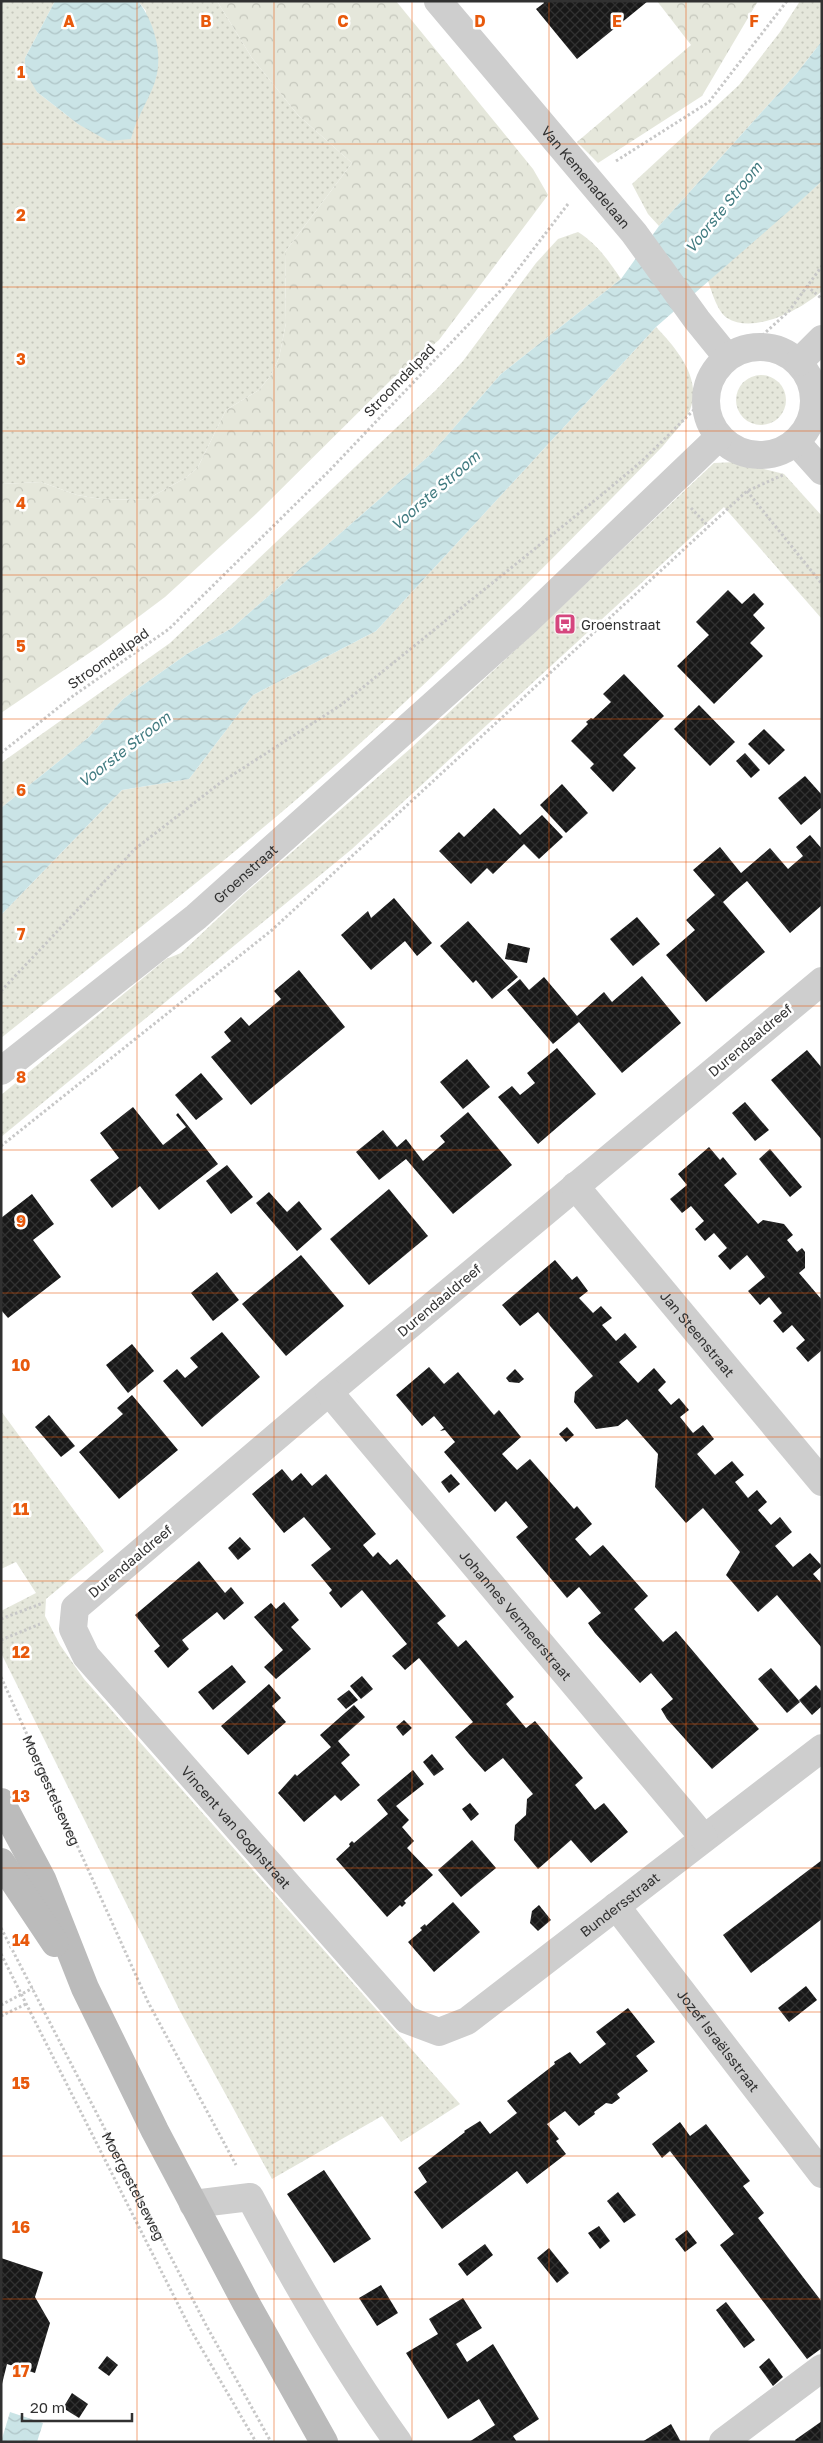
<svg xmlns="http://www.w3.org/2000/svg" width="823" height="2443" font-family="'Golos Text',sans-serif">
  <style>
    .grass { fill: url(#grass-dots) }
    .forest { fill: url(#forest-crowns) }
    .water { fill: url(#water-waves) }
    .building { fill: url(#building-cross-hatch) }
    .lines { fill: none; stroke-linecap: round; stroke-linejoin: round }
    .path { stroke: #c8c8c8; stroke-width: 3; stroke-dasharray: 2.5 2.5; stroke-linecap: butt }
    .minor { stroke: #cecece; stroke-width: 28 }
    .tertiary { stroke: #cecece; stroke-width: 28 }
    .secondary { stroke: #bbb; stroke-width: 28 }
    .grid { fill: none; stroke: #e8590c; stroke-width: 1; stroke-opacity: 0.55 }
    .labels { text-anchor: middle; dominant-baseline: central; stroke-width: 5; stroke-linejoin: round; paint-order: stroke }
    .street-label { font-size: 14px; fill: #313131; stroke: #fff }
    .poi-label { font-size: 14px; fill: #313131; stroke: #fff; text-anchor: start }
    .water-label { font-size: 15px; font-style: italic; fill: #417b80; stroke: #fff }
    .grid-label { font-size: 16px; text-anchor: middle; font-weight: bold; fill: #e8590c; stroke: #fff; stroke-width: 5; stroke-linejoin: round; paint-order: stroke }
  </style>
  <defs>
    <pattern id="grass-dots" width="8" height="8" patternUnits="userSpaceOnUse" patternTransform="scale(1.25)"><rect width="8" height="8" fill="#e5e7db"/><path d="M2 2h.1M6 6h.1" fill="none" stroke="#c5c7bc" stroke-width="1.8" stroke-linecap="round"/></pattern>
    <pattern id="forest-crowns" width="20" height="18" patternUnits="userSpaceOnUse" patternTransform="scale(1.25)"><rect width="20" height="18" fill="#e5e7db"/><path d="M2 6a3 3 0 1 1 6 0M12 15a3 3 0 1 1 6 0" fill="none" stroke="#c5c7bc"/></pattern>
    <pattern id="water-waves" width="16" height="10" patternUnits="userSpaceOnUse" patternTransform="scale(1.25)"><rect width="16" height="10" fill="#cae4e6"/><path d="M0 5q4-4 8 0t8 0" fill="none" stroke="#aec4c6"/></pattern>
    <pattern id="building-cross-hatch" width="8" height="8" patternUnits="userSpaceOnUse" patternTransform="scale(1.25)"><rect width="8" height="8" fill="#181818"/><path d="M0 0l8 8M0 8l8-8" fill="none" stroke="#313131"/></pattern>
  </defs>
  <rect width="100%" height="100%" fill="#fff"/>
  <g class="grass">
    <polygon points="1,1 55,1 25,58 37,92 78,124 131,139 146,11 138,1 217,1 252,58 298,115 352,163 285,252 286,323 279,358 271,375 259,390 226,410 198,467 187,477 153,496 150,500 101,499 77,495 41,482 1,484"/>
    <polygon points="800,1 822,1 822,41 797,73 659,226 648,214 632,184 739,85 780,32"/>
    <path d="M822,181V291C802,309 754,335 727,318C717,311 712,292 708,281Z"/>
    <path d="M578,232C597,244 608,260 621,279L501,374L430,455L232,628L187,654L123,699L89,737L1,808V763L170,643L436,390L463,361L536,263L558,239Z"/>
    <path d="M656,327C678,350 708,385 685,419C679,428 670,437 663,446C559,552 455,659 344,758C234,856 116,946 1,1038V915L122,790L189,779L253,695L376,631Z"/>
    <circle cx="761" cy="400" r="25"/>
    <polygon points="736,462 784,474 822,516 822,619 724,507 352,849 1,1137 1,1095 166,959 181,953 245,893 411,748 714,463"/>
    <polygon points="1,1411 104,1551 46,1599 45,1616 60,1645 84,1679 460,2104 401,2142 382,2116 272,2179 180,2011 1,1653 1,1611 36,1593 16,1562 1,1569"/>
  </g>
  <g class="forest">
    <polygon points="217,1 396,1 533,169 548,195 439,340 393,378 257,513 165,597 101,645 1,713 1,484 41,482 77,495 101,499 150,500 153,496 187,477 198,467 226,410 259,390 271,375 279,358 286,323 285,252 352,163 298,115 252,58"/>
    <polygon points="657,1 758,1 702,96 598,163 577,142 691,45"/>
  </g>
  <g class="water">
    <path d="M55,1H138C153,20 162,50 157,74C152,97 136,116 131,139L108,141L78,124L37,92L25,71V58Z"/>
    <polygon points="822,41 822,181 797,204 656,327 376,631 253,695 189,779 122,790 1,915 1,808 89,737 123,699 187,654 232,628 430,455 501,374 621,279 659,226 797,73"/>
    <polygon points="10,2412 43,2423 37,2442 1,2442"/>
  </g>
  <g class="building">
    <polygon points="543,1 648,1 577,59 536,9 544,3"/>
    <polygon points="728,590 742,604 754,593 764,604 753,615 765,628 750,643 763,656 714,704 677,666 709,635 696,622"/>
    <polygon points="624,674 664,716 623,755 636,768 613,792 590,768 594,764 571,741 588,724 586,722 591,718 593,719 611,702 603,694"/>
    <polygon points="699,705 735,742 710,766 674,729"/>
    <polygon points="764,729 785,750 769,765 748,744"/>
    <polygon points="745,753 760,770 751,778 736,761"/>
    <polygon points="805,776 822,795 822,807 801,825 778,798"/>
    <polygon points="562,784 588,813 566,833 540,805"/>
    <polygon points="494,808 520,835 542,815 563,837 539,859 524,844 493,874 487,868 471,884 439,851 459,832 464,837"/>
    <polygon points="810,835 822,849 822,905 790,933 747,881 734,892 723,902 765,952 706,1002 666,955 695,930 686,920 715,895 693,870 720,847 741,873 770,848 788,869 803,856 796,847"/>
    <polygon points="394,898 432,943 417,956 405,941 371,970 341,935 368,911 371,918"/>
    <polygon points="637,917 660,944 633,966 610,939"/>
    <polygon points="468,921 518,977 492,999 476,980 473,983 440,946"/>
    <polygon points="508,943 530,948 527,963 505,959"/>
    <polygon points="299,970 345,1027 251,1105 211,1057 231,1041 224,1032 241,1017 249,1026 281,999 274,991"/>
    <polygon points="642,976 681,1023 622,1073 579,1022 553,1044 507,990 520,979 529,990 544,977 577,1016 604,992 612,1002"/>
    <polygon points="557,1048 596,1094 538,1144 498,1097 512,1086 520,1095 535,1083 527,1073"/>
    <polygon points="807,1050 822,1068 822,1140 771,1080"/>
    <polygon points="467,1059 490,1087 463,1109 440,1082"/>
    <polygon points="201,1073 223,1099 196,1120 175,1095"/>
    <polygon points="745,1102 769,1130 755,1141 732,1113"/>
    <polygon points="133,1107 163,1145 186,1127 176,1115 178,1113 218,1164 159,1210 140,1186 112,1208 90,1180 119,1158 100,1133"/>
    <polygon points="468,1112 512,1165 453,1214 406,1159 379,1180 356,1152 383,1130 397,1147 406,1139 423,1161 445,1142 440,1136"/>
    <polygon points="709,1147 720,1160 723,1157 737,1174 724,1185 758,1224 763,1220 784,1224 793,1235 787,1240 797,1252 802,1248 805,1252 805,1268 799,1273 822,1300 822,1350 808,1362 796,1348 805,1340 792,1325 783,1333 773,1321 782,1313 769,1297 760,1305 748,1291 765,1277 747,1255 730,1270 718,1256 727,1248 714,1233 705,1241 695,1229 704,1221 691,1206 682,1213 670,1199 687,1185 678,1174"/>
    <polygon points="770,1149 802,1187 790,1197 759,1159"/>
    <polygon points="227,1165 253,1197 231,1214 206,1181"/>
    <polygon points="389,1189 428,1236 369,1285 330,1239"/>
    <polygon points="269,1192 287,1212 299,1201 322,1229 297,1251 256,1203"/>
    <polygon points="32,1194 54,1224 33,1240 61,1277 8,1318 1,1310 1,1218"/>
    <polygon points="301,1255 344,1306 286,1356 242,1304"/>
    <polygon points="555,1260 572,1280 577,1276 588,1291 579,1298 593,1313 601,1306 612,1318 602,1325 616,1341 625,1333 637,1347 619,1362 638,1383 654,1368 666,1382 658,1390 671,1405 679,1398 689,1410 680,1417 693,1433 703,1425 714,1439 697,1454 715,1475 732,1461 744,1475 735,1482 748,1498 757,1490 767,1502 758,1510 771,1525 780,1517 792,1532 775,1546 793,1567 810,1553 822,1566 813,1574 822,1584 822,1648 777,1595 758,1612 726,1575 740,1552 703,1508 686,1523 655,1487 658,1454 627,1419 618,1426 596,1429 574,1402 575,1392 593,1376 538,1312 520,1326 502,1305"/>
    <polygon points="217,1272 239,1300 213,1321 191,1293"/>
    <polygon points="222,1332 260,1377 202,1427 163,1381 177,1369 185,1378 198,1367 190,1358"/>
    <polygon points="132,1344 154,1371 128,1393 106,1365"/>
    <polygon points="429,1367 444,1384 458,1372 494,1415 499,1410 521,1437 502,1454 517,1470 530,1459 574,1509 577,1506 592,1524 575,1539 590,1556 603,1545 648,1596 634,1609 663,1642 676,1631 759,1729 712,1769 667,1719 661,1709 673,1699 651,1673 640,1683 595,1633 588,1623 601,1613 579,1587 567,1598 516,1537 528,1527 506,1501 495,1512 444,1452 455,1442 445,1430 440,1431 444,1428 434,1416 422,1426 396,1395"/>
    <polygon points="515,1369 524,1379 519,1383 509,1382 506,1378"/>
    <polygon points="132,1395 178,1450 119,1499 79,1452 123,1414 117,1408"/>
    <polygon points="49,1415 75,1446 61,1457 35,1427"/>
    <polygon points="567,1427 574,1435 566,1442 559,1434"/>
    <polygon points="282,1469 292,1481 301,1473 312,1486 326,1474 376,1534 363,1545 373,1557 378,1552 390,1565 397,1559 446,1616 437,1623 458,1647 466,1640 514,1697 506,1704 526,1728 535,1721 583,1778 575,1785 595,1810 604,1803 628,1832 591,1863 571,1840 538,1869 514,1840 515,1825 526,1815 527,1799 533,1794 503,1758 485,1772 469,1754 455,1737 473,1722 419,1658 405,1670 392,1656 407,1644 362,1590 341,1608 329,1593 332,1590 311,1565 331,1549 304,1517 284,1533 252,1494"/>
    <polygon points="451,1474 460,1484 449,1493 441,1482"/>
    <polygon points="240,1537 251,1549 238,1560 228,1548"/>
    <polygon points="199,1561 225,1593 231,1587 244,1603 224,1620 217,1612 182,1640 189,1649 168,1668 154,1651 160,1646 135,1615"/>
    <polygon points="284,1602 299,1620 291,1627 311,1649 276,1679 264,1667 283,1650 254,1617 271,1603 276,1609"/>
    <polygon points="232,1665 246,1682 213,1710 198,1692"/>
    <polygon points="771,1668 800,1702 787,1713 758,1679"/>
    <polygon points="362,1676 373,1689 361,1699 350,1686"/>
    <polygon points="269,1684 281,1698 272,1706 286,1722 248,1755 221,1726"/>
    <polygon points="816,1685 822,1692 822,1706 812,1715 799,1700"/>
    <polygon points="349,1690 358,1700 346,1709 337,1699"/>
    <polygon points="354,1705 365,1717 338,1741 350,1755 341,1763 360,1785 341,1801 335,1795 304,1822 278,1793 295,1774 297,1776 331,1747 320,1735"/>
    <polygon points="404,1720 412,1728 403,1736 396,1727"/>
    <polygon points="432,1754 444,1769 434,1776 423,1762"/>
    <polygon points="413,1770 424,1784 396,1806 409,1820 402,1827 414,1841 407,1848 433,1875 404,1901 406,1903 402,1907 400,1905 387,1917 336,1859 350,1846 349,1844 352,1841 354,1843 388,1814 377,1800"/>
    <polygon points="470,1803 479,1814 471,1821 462,1809"/>
    <polygon points="472,1840 496,1868 461,1897 438,1870"/>
    <polygon points="822,1860 822,1919 751,1973 723,1935"/>
    <polygon points="453,1902 480,1932 434,1972 408,1942 422,1930 420,1928 425,1924 426,1926"/>
    <polygon points="539,1905 551,1920 538,1931 530,1923 532,1911"/>
    <polygon points="806,1986 817,2000 789,2022 778,2008"/>
    <polygon points="628,2008 655,2042 636,2056 648,2071 617,2094 620,2098 612,2104 606,2103 594,2112 595,2114 579,2126 565,2111 547,2124 559,2139 556,2141 566,2154 527,2184 517,2171 442,2229 414,2192 427,2182 418,2168 465,2132 464,2131 480,2121 490,2134 517,2113 507,2101 555,2064 554,2062 570,2052 580,2064 606,2044 596,2032"/>
    <polygon points="680,2122 690,2136 706,2124 750,2181 743,2186 764,2213 758,2218 822,2302 822,2348 807,2359 720,2245 734,2234 670,2151 662,2158 652,2144"/>
    <polygon points="324,2170 371,2239 334,2263 287,2194"/>
    <polygon points="618,2192 636,2215 624,2223 607,2201"/>
    <polygon points="599,2226 610,2241 600,2249 588,2233"/>
    <polygon points="687,2230 697,2243 685,2252 675,2239"/>
    <polygon points="485,2244 493,2255 467,2276 458,2264"/>
    <polygon points="549,2248 569,2273 557,2283 537,2258"/>
    <polygon points="1,2258 43,2272 35,2297 50,2323 35,2373 7,2364 2,2384"/>
    <polygon points="381,2285 398,2313 377,2326 359,2298"/>
    <polygon points="463,2298 482,2328 456,2344 467,2362 493,2344 539,2419 513,2436 517,2442 469,2442 495,2425 479,2399 448,2419 406,2353 438,2334 429,2319"/>
    <polygon points="726,2302 755,2340 744,2348 716,2310"/>
    <polygon points="107,2356 118,2365 109,2376 98,2368"/>
    <polygon points="769,2358 783,2377 773,2386 759,2367"/>
    <polygon points="72,2393 88,2404 79,2418 63,2408"/>
    <polygon points="822,2421 822,2442 796,2442 795,2440"/>
    <polygon points="671,2424 681,2442 642,2442"/>
  </g>
  <g class="lines">
    <g class="path">
      <polyline points="616,161 709,102 787,1"/>
      <polyline points="807,286 822,299"/>
      <polyline points="755,342 789,311 822,266"/>
      <polyline points="747,491 822,584"/>
      <polyline points="691,508 709,527"/>
      <polyline points="1,753 73,696 169,629 329,471 506,285 568,204"/>
      <polyline points="1,991 135,849 220,783 341,705 599,497 642,461 707,397"/>
      <polyline points="1,1146 272,930 747,491 783,475"/>
      <polyline points="1,1619 43,1603"/>
      <polyline points="1,1640 40,1624"/>
      <path id="s1" d="M1,1677L148,2002L236,2165"/>
      <path id="s2" d="M1,1928L206,2325L271,2442"/>
      <polyline points="1,1954 192,2332 256,2442"/>
      <polyline points="1,2005 33,1988"/>
      <polyline points="1,2016 26,2004"/>
    </g>
    <g class="minor">
      <path id="s3" d="M438,1L634,233L697,320L727,357"/>
      <polyline points="796,442 822,471"/>
      <path id="s4" d="M822,981L329,1392L75,1608L73,1629L86,1656L407,2020L439,2032L467,2021L822,1748"/>
      <path id="s5" d="M575,1186L822,1482"/>
      <path id="s6" d="M329,1392L704,1838"/>
      <path id="s7" d="M616,1906L822,2174"/>
      <path d="M193,2204L250,2197C295,2282 342,2364 398,2442"/>
      <polyline points="723,2442 822,2368"/>
    </g>
    <g class="tertiary">
      <circle cx="760" cy="401" r="54"/>
      <polyline points="799,362 822,339"/>
      <path id="s8" d="M1,1071L196,917L528,620L719,437"/>
    </g>
    <g class="secondary">
      <polyline points="1,1802 42,1879 85,1988 155,2131 246,2303 324,2442"/>
      <polyline points="1,1862 55,1943"/>
    </g>
  </g>
  <path class="grid" d="M137,1V2442M274,1V2442M412,1V2442M549,1V2442M686,1V2442M1,144H822M1,287H822M1,431H822M1,575H822M1,719H822M1,862H822M1,1006H822M1,1150H822M1,1293H822M1,1437H822M1,1581H822M1,1724H822M1,1868H822M1,2012H822M1,2156H822M1,2299H822"/>
  <defs>
    <g id="bus-square" transform="scale(1.125)"><rect x="-9" y="-9" width="18" height="18" rx="4" fill="#d5467e" stroke="#fff"/><path d="M-5-6H5V4H4V6H2V4H-2V6H-4V4H-5ZM-3.5-4V0h7V-4ZM-3.5 1.2v1.5H-2V1.2ZM2 1.2v1.5H3.5V1.2Z" fill="#fff"/></g>
  </defs>
  <g fill-rule="evenodd">
    <use href="#bus-square" x="565" y="624"/>
  </g>
  <g class="labels">
    <g class="street-label">
      <text stroke="none"><textPath href="#s3" startOffset="230">Van Kemenadelaan</textPath></text>
      <text transform="translate(399 380) rotate(-46)">Stroomdalpad</text>
      <text transform="translate(108 658) rotate(-35)">Stroomdalpad</text>
      <text stroke="none"><textPath href="#s8" startOffset="314">Groenstraat</textPath></text>
      <text transform="translate(750 1040) rotate(-40)">Durendaaldreef</text>
      <text transform="translate(439 1300) rotate(-40)">Durendaaldreef</text>
      <text stroke="none"><textPath href="#s5" startOffset="192">Jan Steenstraat</textPath></text>
      <text transform="translate(130 1561) rotate(-40)">Durendaaldreef</text>
      <text stroke="none"><textPath href="#s6" startOffset="291">Johannes Vermeerstraat</textPath></text>
      <text stroke="none"><textPath href="#s1" startOffset="124">Moergestelseweg</textPath></text>
      <text stroke="none"><textPath href="#s4" startOffset="1254">Vincent van Goghstraat</textPath></text>
      <text stroke="none"><textPath href="#s4" startOffset="1768">Bundersstraat</textPath></text>
      <text stroke="none"><textPath href="#s7" startOffset="169">Jozef Israëlsstraat</textPath></text>
      <text stroke="none"><textPath href="#s2" startOffset="290">Moergestelseweg</textPath></text>
    </g>
    <g class="poi-label">
      <text x="581" y="624">Groenstraat</text>
    </g>
    <g class="water-label">
      <text transform="translate(723 207) rotate(-51)">Voorste Stroom</text>
      <text transform="translate(435 490) rotate(-41)">Voorste Stroom</text>
      <text transform="translate(124 749) rotate(-38)">Voorste Stroom</text>
    </g>
  </g>
  <g class="grid-label">
    <text x="69" y="27">A</text>
    <text x="206" y="27">B</text>
    <text x="343" y="27">C</text>
    <text x="480" y="27">D</text>
    <text x="617" y="27">E</text>
    <text x="754" y="27">F</text>
    <text x="21" y="78">1</text>
    <text x="21" y="221">2</text>
    <text x="21" y="365">3</text>
    <text x="21" y="509">4</text>
    <text x="21" y="652">5</text>
    <text x="21" y="796">6</text>
    <text x="21" y="940">7</text>
    <text x="21" y="1083">8</text>
    <text x="21" y="1227">9</text>
    <text x="21" y="1371">10</text>
    <text x="21" y="1515">11</text>
    <text x="21" y="1658">12</text>
    <text x="21" y="1802">13</text>
    <text x="21" y="1946">14</text>
    <text x="21" y="2089">15</text>
    <text x="21" y="2233">16</text>
    <text x="21" y="2377">17</text>
  </g>
  <rect width="823" height="2443" fill="none" stroke="#313131" stroke-width="5"/>
  <path d="M22 2413v8h110v-8" fill="none" stroke="#313131" stroke-width="2.5"/>
  <text x="30" y="2413" font-size="15" fill="#313131" stroke="#ffffff" stroke-width="4" paint-order="stroke">20 m</text>
</svg>
